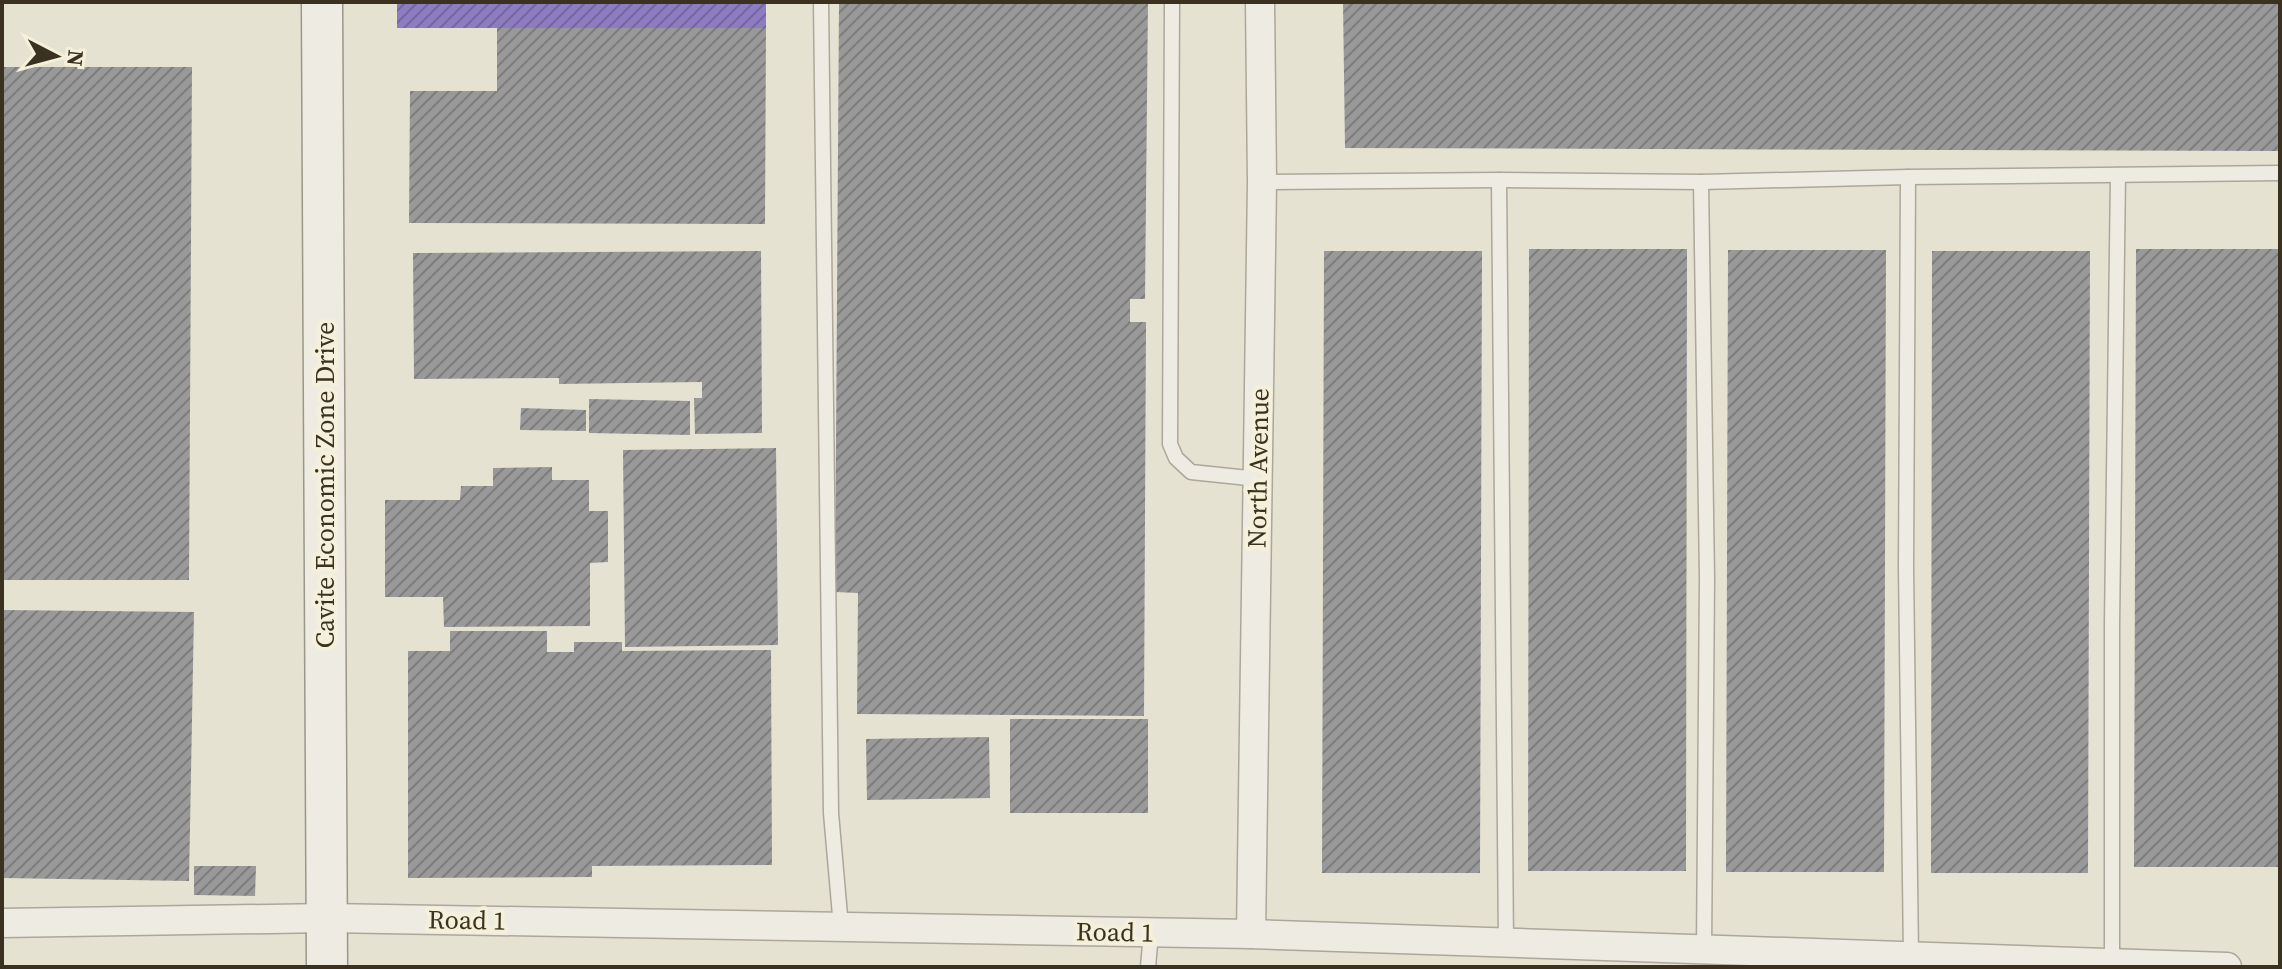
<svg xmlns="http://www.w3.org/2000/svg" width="2282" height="969" font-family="'Source Serif 4',serif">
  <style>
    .offices { fill: url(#offices-hatch) }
    .industry { fill: url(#industry-hatch) }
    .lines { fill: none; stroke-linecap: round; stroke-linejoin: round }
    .lane-casing { stroke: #aca79a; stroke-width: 17 }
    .street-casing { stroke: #aca79a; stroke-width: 31 }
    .secondary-casing { stroke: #9b968a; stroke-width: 43 }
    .lane { stroke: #eeebe3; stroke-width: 14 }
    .street { stroke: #eeebe3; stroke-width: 28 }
    .secondary { stroke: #eeebe3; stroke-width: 40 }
    .labels { text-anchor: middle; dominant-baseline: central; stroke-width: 8; stroke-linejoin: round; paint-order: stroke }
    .street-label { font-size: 26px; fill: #3b3121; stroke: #f5f0d9 }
  </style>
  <defs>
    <pattern id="offices-hatch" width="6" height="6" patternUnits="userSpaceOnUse" patternTransform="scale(2)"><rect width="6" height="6" fill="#8e7cc3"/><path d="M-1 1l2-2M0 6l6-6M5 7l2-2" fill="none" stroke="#75669e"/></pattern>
    <pattern id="industry-hatch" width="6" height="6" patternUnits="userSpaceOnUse" patternTransform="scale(2)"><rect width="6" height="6" fill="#999"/><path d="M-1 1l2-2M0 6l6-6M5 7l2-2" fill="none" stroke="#7e7d7c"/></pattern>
  </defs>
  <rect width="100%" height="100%" fill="#e6e2d2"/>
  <rect class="offices" x="397" y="2" width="369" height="26"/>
  <g class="industry">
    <polygon points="839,2 1148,2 1145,299 1130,299 1130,322 1146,322 1144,716 857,714 858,593 835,592"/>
    <polygon points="1343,2 2280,2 2280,151 1345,148"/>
    <polygon points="497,28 766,28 765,224 409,223 410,91 497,91"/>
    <polygon points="2,67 192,67 189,580 2,580"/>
    <polygon points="1529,249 1687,249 1686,871 1528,871"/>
    <polygon points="2136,249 2280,249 2280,867 2134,867"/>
    <polygon points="1728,250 1886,250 1884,872 1726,872"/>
    <polygon points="761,251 762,433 695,434 694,398 702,398 702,382 559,384 559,378 414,379 413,253"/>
    <polygon points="1324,251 1482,251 1480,873 1322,873"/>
    <polygon points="1932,251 2090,251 2088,873 1931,873"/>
    <polygon points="589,399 690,401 690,435 589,433"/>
    <polygon points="521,408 586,410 586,431 520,430"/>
    <polygon points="776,448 778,645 625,647 623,450"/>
    <polygon points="552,467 552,480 589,480 589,511 608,511 608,562 590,563 590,626 444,627 443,597 385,597 385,500 460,500 461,486 493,486 493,468"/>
    <polygon points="2,610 194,612 189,881 2,878"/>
    <polygon points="450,631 547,631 547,652 574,652 574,642 622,642 622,651 771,650 772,865 592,866 592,877 408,878 408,651 450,651"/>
    <rect x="1010" y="719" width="138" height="94"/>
    <polygon points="989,737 990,798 867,800 866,739"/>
    <polygon points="194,866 256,866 255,896 194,895"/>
  </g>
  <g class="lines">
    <g class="lane-casing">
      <g id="lane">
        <polyline points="821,2 831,813 841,927"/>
        <polyline points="1172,2 1170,444 1176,458 1191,472 1258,479"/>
        <polyline points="1908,177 1906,568 1911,957"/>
        <polyline points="1499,180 1506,943"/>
        <polyline points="1262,182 1499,180 1701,182 1908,177 2280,173"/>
        <polyline points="1701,182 1707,578 1704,950"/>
        <polyline points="2112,963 2112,624 2118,175"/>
        <polyline points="1148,967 1151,933"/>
      </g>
    </g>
    <g class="street-casing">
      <g id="street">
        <polyline points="2,923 328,918 1251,934 2227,967"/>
        <polyline points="1251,934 1262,182 1260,2"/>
      </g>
    </g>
    <g class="secondary-casing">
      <polyline id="secondary" points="322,2 327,967"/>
    </g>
    <use href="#lane" class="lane"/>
    <use href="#street" class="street"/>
    <use href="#secondary" class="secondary"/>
  </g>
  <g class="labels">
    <g class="street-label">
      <text transform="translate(1258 468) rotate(-89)">North Avenue</text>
      <text transform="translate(325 485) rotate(-90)">Cavite Economic Zone Drive</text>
      <text transform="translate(467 920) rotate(1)">Road 1</text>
      <text transform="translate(1115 932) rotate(1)">Road 1</text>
    </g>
  </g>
  <rect width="2282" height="969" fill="none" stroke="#3b3121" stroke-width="8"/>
  <g transform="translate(56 56) rotate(96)" stroke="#f5f0d9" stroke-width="6" paint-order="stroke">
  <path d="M0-6L14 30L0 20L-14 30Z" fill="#3b3121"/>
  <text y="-12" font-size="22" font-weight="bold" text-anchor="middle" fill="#3b3121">N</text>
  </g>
</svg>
